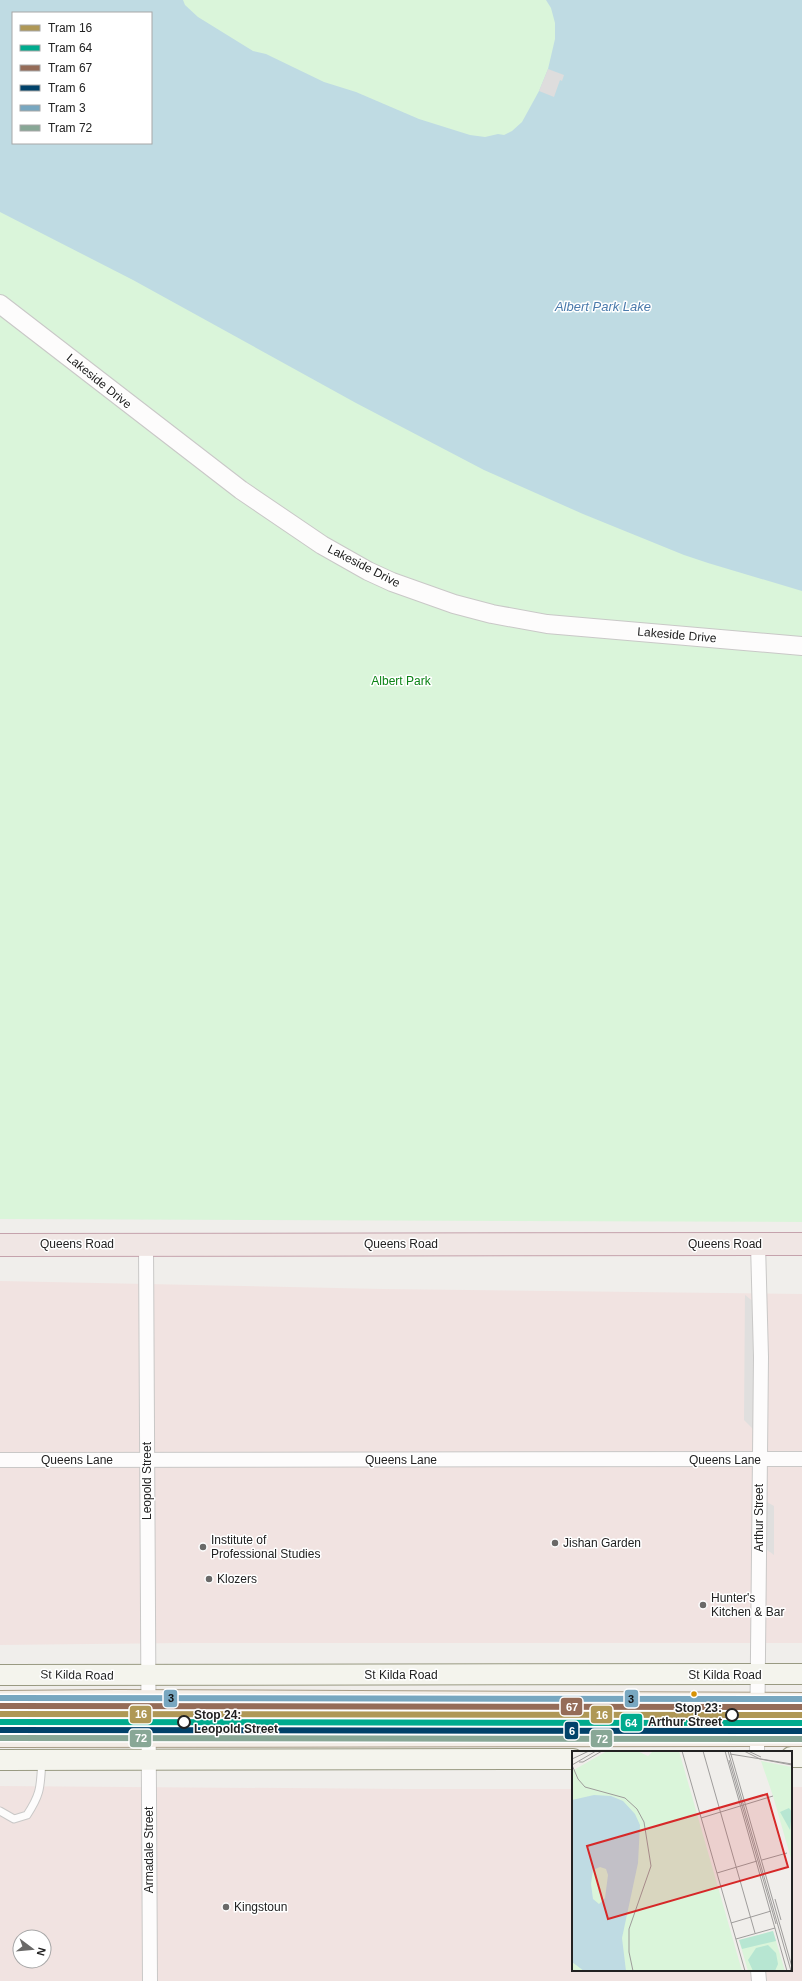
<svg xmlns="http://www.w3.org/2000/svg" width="802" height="1981" font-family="Helvetica,sans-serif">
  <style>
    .commercial { fill: #f1e3e1; fill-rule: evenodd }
    .park { fill: #daf5da; fill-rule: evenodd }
    .parking { fill: #e0dfde }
    .water { fill: #bfdbe3; fill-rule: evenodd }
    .pier { fill: #dedddd }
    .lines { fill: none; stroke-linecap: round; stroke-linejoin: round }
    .service-casing { stroke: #c9c8c7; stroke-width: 9 }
    .minor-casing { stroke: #c9c8c7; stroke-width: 16 }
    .tertiary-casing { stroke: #c9c8c7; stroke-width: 20 }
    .secondary-casing { stroke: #999a82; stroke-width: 22 }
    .primary-casing { stroke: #a79c86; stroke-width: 24 }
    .trunk-casing { stroke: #c5a2ac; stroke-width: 24 }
    .service { stroke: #fdfcfc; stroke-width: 7 }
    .minor { stroke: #fdfcfc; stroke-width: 14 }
    .tertiary { stroke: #fdfcfc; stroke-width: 18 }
    .secondary { stroke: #f4f4ed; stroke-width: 20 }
    .primary { stroke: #f3ede7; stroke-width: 22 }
    .trunk { stroke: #f0e6e4; stroke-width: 22 }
    .tram-1-casing { stroke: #fff; stroke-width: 9 }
    .tram-2-casing { stroke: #fff; stroke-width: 9 }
    .tram-3-casing { stroke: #fff; stroke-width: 9 }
    .tram-4-casing { stroke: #fff; stroke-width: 9 }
    .tram-5-casing { stroke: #fff; stroke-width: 9 }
    .tram-6-casing { stroke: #fff; stroke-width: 9 }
    .tram-1 { stroke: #af9856; stroke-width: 6 }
    .tram-2 { stroke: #00ab8e; stroke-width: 6 }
    .tram-3 { stroke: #956c58; stroke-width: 6 }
    .tram-4 { stroke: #01426a; stroke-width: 6 }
    .tram-5 { stroke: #78a7c0; stroke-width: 6 }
    .tram-6 { stroke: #88a796; stroke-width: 6 }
    .poi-dot { fill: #6a6968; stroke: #fff; stroke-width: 1.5 }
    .bus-dot { fill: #d79205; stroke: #fff; stroke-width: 1.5 }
    .stop-dot { fill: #fff; stroke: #222; stroke-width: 2 }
    .labels { text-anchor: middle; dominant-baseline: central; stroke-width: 3; stroke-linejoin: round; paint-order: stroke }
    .street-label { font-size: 12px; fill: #222; stroke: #fff }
    .park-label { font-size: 12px; fill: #0c8416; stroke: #fff }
    .poi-label { font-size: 12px; fill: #222; stroke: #fff; text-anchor: start }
    .stop-label { font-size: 12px; font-weight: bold; fill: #222; stroke: #fff; text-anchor: end }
    .water-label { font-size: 13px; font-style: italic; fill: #4a7aab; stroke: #fff }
    .inset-road { fill: none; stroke: #9e9c9b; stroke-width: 1 }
    .view { fill: #d62828; fill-opacity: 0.15; stroke: #d62828; stroke-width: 2 }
    .inset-edge { fill: none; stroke: #222; stroke-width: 2 }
    .line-badge { stroke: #fff; stroke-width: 1.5 }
    .badge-label { font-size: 11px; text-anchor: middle; font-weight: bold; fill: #fff }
    .pale-badge-label { font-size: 11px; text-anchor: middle; font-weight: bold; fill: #111 }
  </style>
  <rect width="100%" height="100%" fill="#f0eeeb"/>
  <g class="commercial">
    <polygon points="0,1281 383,1289 802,1294 802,1643 184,1643 0,1645"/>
    <path d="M0,1786L407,1789H573V1970H791V1787H802V1981H0ZM20,1937H44V1961H20Z"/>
  </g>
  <path class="park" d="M0,0H802V1222L0,1219ZM13,13H151V143H13Z"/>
  <g class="parking">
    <polygon points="745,1295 755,1303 755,1431 744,1420"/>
    <polygon points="765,1501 774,1506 774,1555 762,1546"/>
  </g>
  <path class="water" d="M0,0H183L185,5L198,17L253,51L266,54L324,82L356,92L419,119L470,135L485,137L498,134L504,135L512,131L522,122L539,91L548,69L555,39V23L551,8L546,0H802V591L708,563L684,555L583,514L484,470L356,403L133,280L0,212ZM13,13H151V143H13Z"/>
  <polygon class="pier" points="548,69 564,75 562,81 560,80 554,97 539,91"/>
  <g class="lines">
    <g class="service-casing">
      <g id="service">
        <polyline points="0,1718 802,1719"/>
        <path d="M0,1811L14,1819L27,1815C42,1792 40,1786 42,1760"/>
      </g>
    </g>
    <g class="minor-casing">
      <g id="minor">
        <polyline points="146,1244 150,1981"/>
        <polyline points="0,1460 802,1459"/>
        <polyline points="757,1752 761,1357 758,1244"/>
        <polyline points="758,1970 759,1981"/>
      </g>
    </g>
    <g class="tertiary-casing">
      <polyline id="tertiary" points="0,304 241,490 322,545 368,571 392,582 454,604 492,614 547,624 802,646"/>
    </g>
    <g class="secondary-casing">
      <g id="secondary">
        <polyline points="0,1675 802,1674"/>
        <polyline points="791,1757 802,1757"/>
        <polyline points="0,1760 573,1759"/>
      </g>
    </g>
    <g class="primary-casing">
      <g id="primary">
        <polyline points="0,1702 117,1701 802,1704"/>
        <polyline points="0,1736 802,1735"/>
      </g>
    </g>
    <g class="trunk-casing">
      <polyline id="trunk" points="0,1245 802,1244"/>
    </g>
    <use href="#service" class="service"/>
    <use href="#minor" class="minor"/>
    <use href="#tertiary" class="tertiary"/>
    <use href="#secondary" class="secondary"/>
    <use href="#primary" class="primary"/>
    <use href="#trunk" class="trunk"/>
    <g class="tram-1-casing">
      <polyline id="tram-1" points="0,1714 802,1715"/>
    </g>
    <g class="tram-2-casing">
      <polyline id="tram-2" points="0,1722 802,1723"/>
    </g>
    <g class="tram-3-casing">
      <polyline id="tram-3" points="0,1706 802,1707"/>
    </g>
    <g class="tram-4-casing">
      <polyline id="tram-4" points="0,1730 802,1731"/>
    </g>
    <g class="tram-5-casing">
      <polyline id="tram-5" points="0,1698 802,1699"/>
    </g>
    <g class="tram-6-casing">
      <polyline id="tram-6" points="0,1738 802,1739"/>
    </g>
    <use href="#tram-1" class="tram-1"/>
    <use href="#tram-2" class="tram-2"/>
    <use href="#tram-3" class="tram-3"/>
    <use href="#tram-4" class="tram-4"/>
    <use href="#tram-5" class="tram-5"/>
    <use href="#tram-6" class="tram-6"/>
  </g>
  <g class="poi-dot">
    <circle cx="555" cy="1543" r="4"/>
    <circle cx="203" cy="1547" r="4"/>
    <circle cx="209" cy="1579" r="4"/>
    <circle cx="703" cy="1605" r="4"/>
    <circle cx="226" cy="1907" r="4"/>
  </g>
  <circle class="bus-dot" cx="694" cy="1694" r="3.5"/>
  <g class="stop-dot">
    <circle cx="732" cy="1715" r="6"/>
    <circle cx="184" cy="1722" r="6"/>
  </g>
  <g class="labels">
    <g class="street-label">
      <text transform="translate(99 381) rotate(39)">Lakeside Drive</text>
      <text transform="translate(364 566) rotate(27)">Lakeside Drive</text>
      <text transform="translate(677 635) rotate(5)">Lakeside Drive</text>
      <text x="77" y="1244">Queens Road</text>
      <text x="401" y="1244">Queens Road</text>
      <text x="725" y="1244">Queens Road</text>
      <text x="77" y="1460">Queens Lane</text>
      <text x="401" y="1460">Queens Lane</text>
      <text x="725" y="1460">Queens Lane</text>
      <text transform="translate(147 1481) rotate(-90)">Leopold Street</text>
      <text transform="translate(759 1518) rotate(-90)">Arthur Street</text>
      <text transform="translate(77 1675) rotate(1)">St Kilda Road</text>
      <text x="401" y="1675">St Kilda Road</text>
      <text x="725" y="1675">St Kilda Road</text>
      <text transform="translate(149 1850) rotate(-90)">Armadale Street</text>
    </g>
    <g class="park-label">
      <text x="401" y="681">Albert Park</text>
    </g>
    <g class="poi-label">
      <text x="211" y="1540">Institute of<tspan x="211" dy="14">Professional Studies</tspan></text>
      <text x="563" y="1543">Jishan Garden</text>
      <text x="217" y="1579">Klozers</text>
      <text x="711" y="1598">Hunter's<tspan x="711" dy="14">Kitchen &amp; Bar</tspan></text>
      <text x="234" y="1907">Kingstoun</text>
    </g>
    <g class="stop-label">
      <text x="722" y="1708">Stop 23:<tspan x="722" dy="14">Arthur Street</tspan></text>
      <text x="194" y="1715" text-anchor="start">Stop 24:<tspan x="194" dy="14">Leopold Street</tspan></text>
    </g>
    <g class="water-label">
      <text x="603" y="306">Albert Park Lake</text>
    </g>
  </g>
  <g transform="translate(572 1751)">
    <rect width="220" height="220" fill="#f0eeeb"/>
    <path d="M35,0H65L76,5L81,0H107L170,220H0V20ZM189,10L220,16V111L201,45ZM201,180L213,220H176L167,189Z" fill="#daf5da"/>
    <path d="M217,57L220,61L218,79L208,61ZM201,180L204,190L170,198L167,189ZM196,194L204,202L206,213L203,220H181L176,209L184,197Z" fill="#b7e6d2"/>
    <path d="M22,44L39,45L51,50L63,63L68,74L66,112L50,187L54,220H12L0,211V49ZM28,116L34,118L36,124L33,147L27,153L21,148L19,133L21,119Z" fill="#bfdbe3" fill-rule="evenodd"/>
    <path class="inset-road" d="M110,0L173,220M131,0L183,182M153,0L215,220M156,0L219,220M158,0L220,216M172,0L188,8L220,14M176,0L189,6M158,3L220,13M0,8L17,0M157,9L204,173M7,11H11L30,0M0,14L6,28L13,36L53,47L65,58L72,71L79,115L57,178V201L61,220M0,14L24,0M129,67L201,45M190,109L215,102M145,122L185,110M203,148L209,169M159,172L199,160M164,188L203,177"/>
    <path class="view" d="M195,43L216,116L36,168L15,95Z"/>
    <rect width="220" height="220" class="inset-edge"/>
  </g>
  <g class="line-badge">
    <rect x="163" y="1689" width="15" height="19" rx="4" fill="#78a7c0"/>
    <rect x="624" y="1689" width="15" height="19" rx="4" fill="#78a7c0"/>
    <rect x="560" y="1697" width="23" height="19" rx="4" fill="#956c58"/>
    <rect x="129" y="1705" width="23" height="19" rx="4" fill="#af9856"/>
    <rect x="590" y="1705" width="23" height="19" rx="4" fill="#af9856"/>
    <rect x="620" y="1713" width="23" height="19" rx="4" fill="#00ab8e"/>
    <rect x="564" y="1721" width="15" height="19" rx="4" fill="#01426a"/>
    <rect x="129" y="1729" width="23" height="19" rx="4" fill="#88a796"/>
    <rect x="590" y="1729" width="23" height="19" rx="4" fill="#88a796"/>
  </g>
  <g class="badge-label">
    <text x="572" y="1711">67</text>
    <text x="141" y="1718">16</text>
    <text x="602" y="1719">16</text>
    <text x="631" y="1727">64</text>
    <text x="572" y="1735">6</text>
    <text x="141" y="1742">72</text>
    <text x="602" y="1743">72</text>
  </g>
  <g class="pale-badge-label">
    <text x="171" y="1702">3</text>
    <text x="631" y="1703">3</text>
  </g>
  <rect x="12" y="12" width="140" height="132" fill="#ffffff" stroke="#a7a7a7"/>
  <rect x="20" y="25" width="20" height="6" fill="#af9856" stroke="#a7a7a7"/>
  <text x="48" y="32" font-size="12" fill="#222222">Tram 16</text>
  <rect x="20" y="45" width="20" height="6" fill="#00ab8e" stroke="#a7a7a7"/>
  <text x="48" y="52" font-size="12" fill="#222222">Tram 64</text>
  <rect x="20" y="65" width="20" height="6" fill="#956c58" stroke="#a7a7a7"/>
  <text x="48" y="72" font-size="12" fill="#222222">Tram 67</text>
  <rect x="20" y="85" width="20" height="6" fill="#01426a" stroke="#a7a7a7"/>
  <text x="48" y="92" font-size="12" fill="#222222">Tram 6</text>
  <rect x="20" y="105" width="20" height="6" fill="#78a7c0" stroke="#a7a7a7"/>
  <text x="48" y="112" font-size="12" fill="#222222">Tram 3</text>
  <rect x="20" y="125" width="20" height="6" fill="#88a796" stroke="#a7a7a7"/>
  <text x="48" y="132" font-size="12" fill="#222222">Tram 72</text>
  <g transform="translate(32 1949) rotate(106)"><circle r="19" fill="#ffffff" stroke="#a7a7a7"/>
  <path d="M0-3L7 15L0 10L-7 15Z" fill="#6a6968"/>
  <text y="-6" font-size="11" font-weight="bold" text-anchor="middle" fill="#222222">N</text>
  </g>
</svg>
